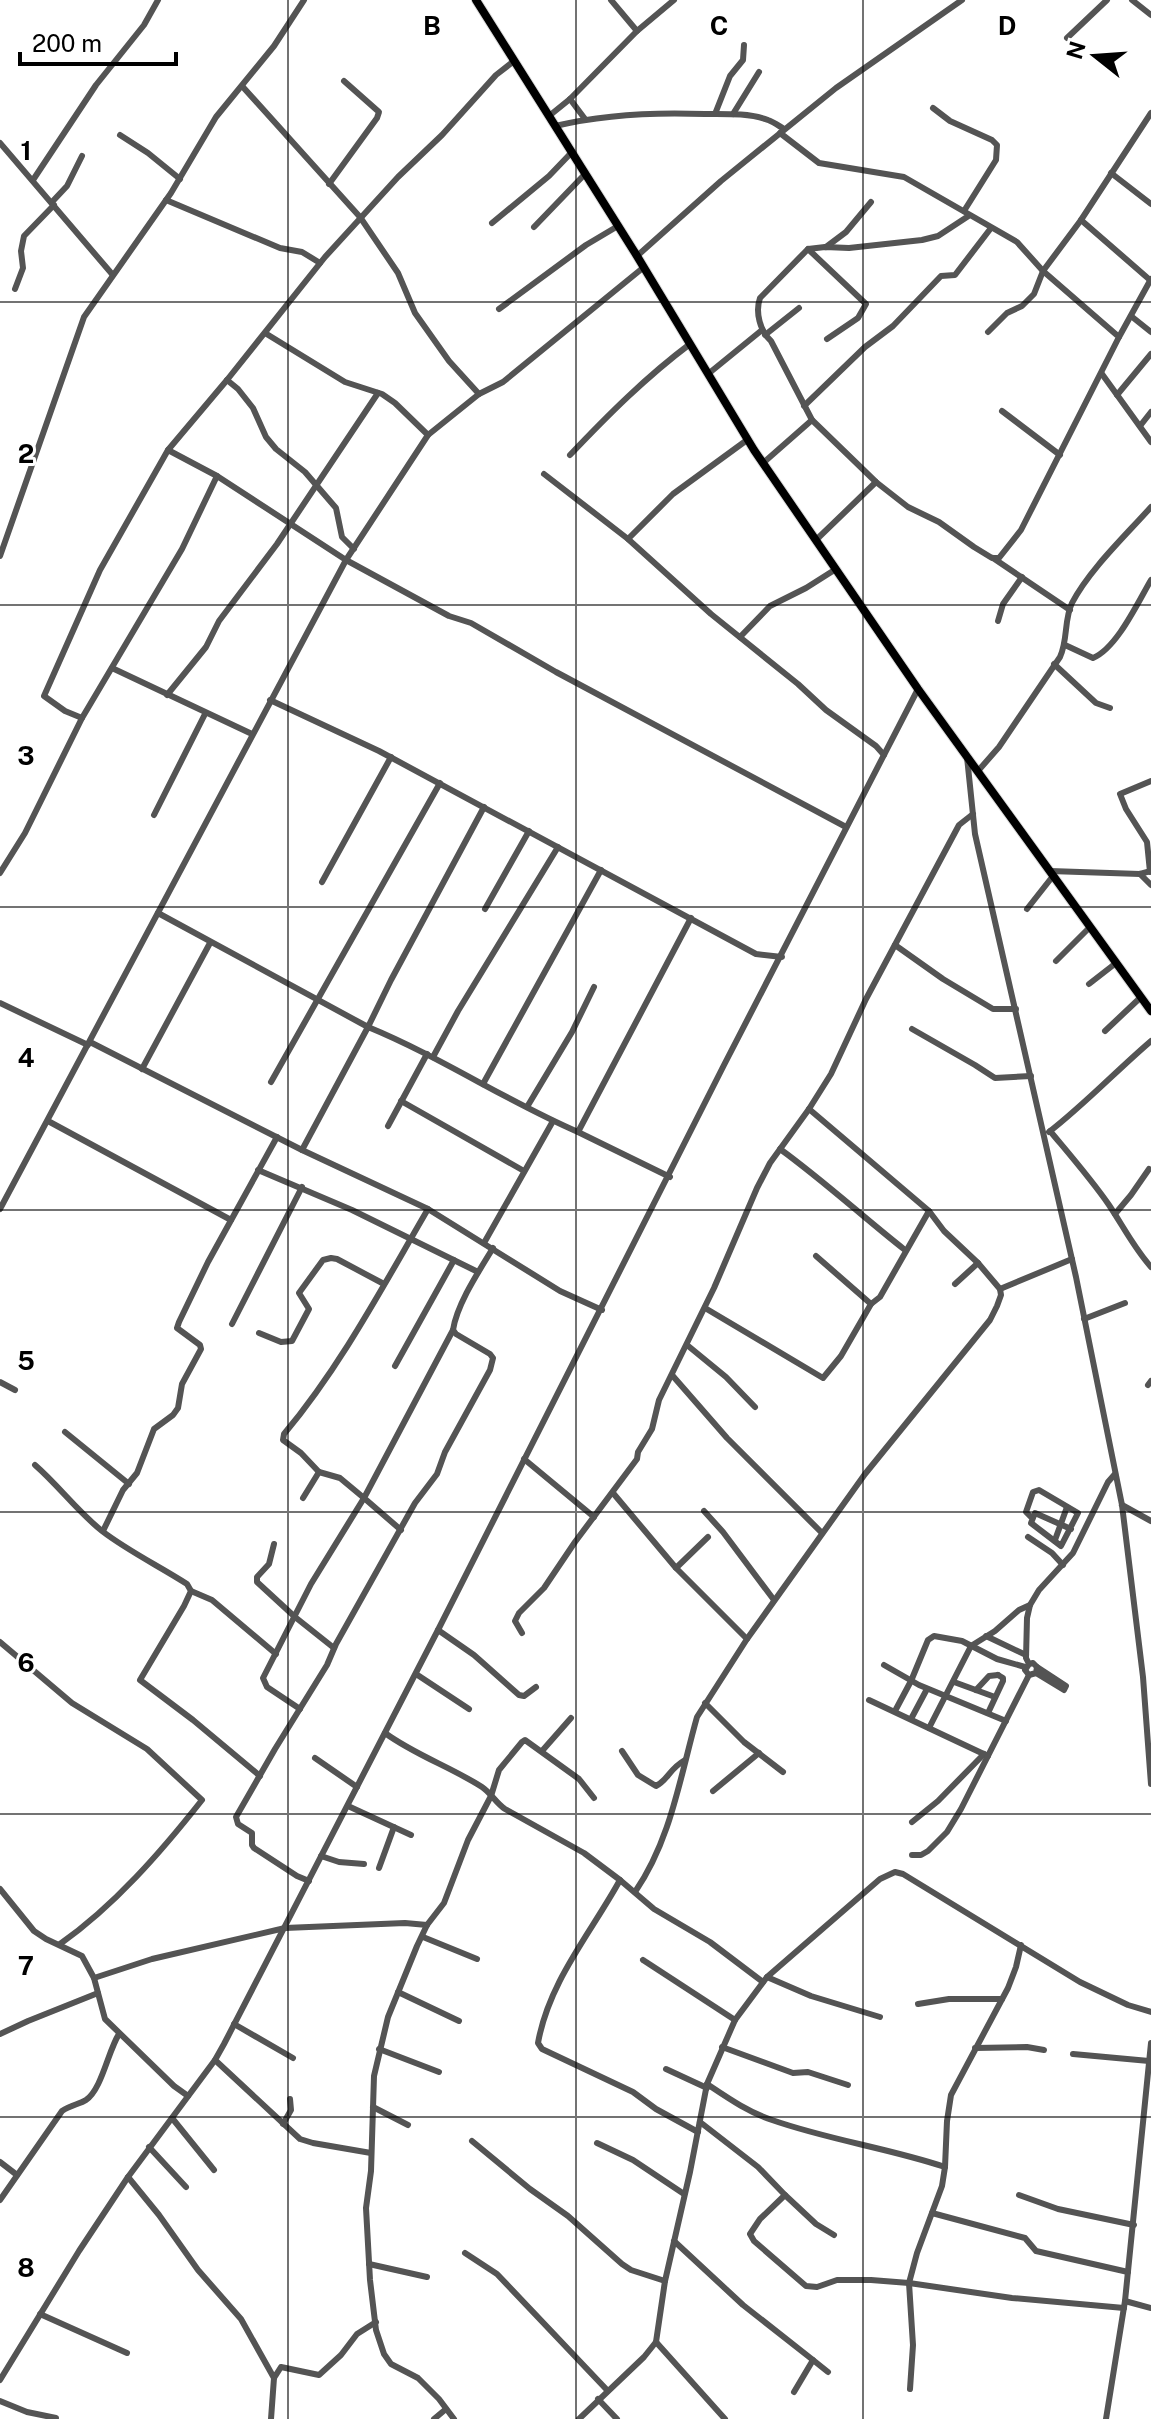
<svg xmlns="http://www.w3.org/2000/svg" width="1151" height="2419" font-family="'Public Sans',sans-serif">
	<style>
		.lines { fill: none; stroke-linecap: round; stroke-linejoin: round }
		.major-casing { stroke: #dbdbdb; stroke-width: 10 }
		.minor { stroke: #545454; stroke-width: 6 }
		.major { stroke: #000; stroke-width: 8 }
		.grid { fill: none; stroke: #000; stroke-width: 2; stroke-opacity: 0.55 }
		.grid-label { font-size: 26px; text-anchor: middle; font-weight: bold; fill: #000; stroke: #fff; stroke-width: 6; stroke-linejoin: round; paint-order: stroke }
	</style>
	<rect width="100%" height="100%" fill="#fff"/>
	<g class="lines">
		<defs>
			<path id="major" d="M476,0L637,256L754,450L918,689L1151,1011"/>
		</defs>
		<use href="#major" class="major-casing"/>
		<g class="minor">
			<path d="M611,0L637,31"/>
			<path d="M1132,0L1151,15"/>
			<path d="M1067,38L1107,0"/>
			<path d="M242,86L360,217L398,273L415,313L449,361L479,394"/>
			<path d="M570,99L585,119"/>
			<path d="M933,108L950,121L992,140L997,145L996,160L964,211"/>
			<path d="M715,114L730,76L743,60L744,45"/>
			<path d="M733,114L759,72"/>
			<path d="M549,116L570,99L637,31L674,0"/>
			<path d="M555,126C605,114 655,112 705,114C726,114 749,113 768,120C774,122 779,126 784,129"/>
			<path d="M780,133L819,163L904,177L1017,242L1043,271L1119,337L1021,530L999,558H992L974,547L939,522L908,507L876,482L812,420L771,341C760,331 755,312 760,298L808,249L825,247L849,248L922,240L938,236L970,215"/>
			<path d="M120,135L148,153L180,179"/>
			<path d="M0,143L112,274"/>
			<path d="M1111,173L1151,204"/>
			<path d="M33,180L96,85L144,25L158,0"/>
			<path d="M329,184L377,118L379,112L344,81"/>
			<path d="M166,200L280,248L302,252L320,263"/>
			<path d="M52,202L67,186L82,156"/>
			<path d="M1081,220L1150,280"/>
			<path d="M492,223L549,176L572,152"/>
			<path d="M534,227L585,174"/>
			<path d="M826,247L846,232L871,202"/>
			<path d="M808,249L866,304L858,318L827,339"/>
			<path d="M637,256L721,181L836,88L962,0"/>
			<path d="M15,289L23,268L21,251L24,236L54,205"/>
			<path d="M499,309L586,245L618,226"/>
			<path d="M1131,316L1151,332"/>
			<path d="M988,332L1007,313L1022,306L1034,294L1043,271L1081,220L1151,113"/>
			<path d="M265,333L345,382L382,394L395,403L428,435"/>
			<path d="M765,335L799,308"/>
			<path d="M1119,337L1151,279"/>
			<path d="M708,374L762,330"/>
			<path d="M1102,374L1151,442"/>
			<path d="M227,380L238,389L253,408L266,437L276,449L305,472L336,508L342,537L354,549"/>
			<path d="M1117,395L1151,354"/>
			<path d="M804,406L865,347L893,326L941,276L955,275L991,228"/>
			<path d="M1002,411L1060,455"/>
			<path d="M1140,426L1151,412"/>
			<path d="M168,450L217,476L346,560L449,616L471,623L556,672L846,827"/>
			<path d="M570,455C608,415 646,377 690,344"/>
			<path d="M763,463L812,420"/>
			<path d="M544,474L628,539L711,614L798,684L826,710L876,746L884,755"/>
			<path d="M628,539L673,494L747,440"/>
			<path d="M816,540L876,482"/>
			<path d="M0,556L84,317L171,193L216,117L274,46L304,0"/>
			<path d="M993,558L1070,610"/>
			<path d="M998,621L1003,604L1022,577"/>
			<path d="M740,637L770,606L806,588L836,569"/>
			<path d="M1065,645L1093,658C1117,648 1138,602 1151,580"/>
			<path d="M1054,664L1096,703L1110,708"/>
			<path d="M112,668L252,734"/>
			<path d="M167,695L206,647L219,621L277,544L378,393"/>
			<path d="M270,700L379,751L756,954L782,957"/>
			<path d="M82,718L182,549L217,476"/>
			<path d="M967,757L975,834L1076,1277L1122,1505L1143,1677L1151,1784"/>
			<path d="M978,771L999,747L1060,657C1068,640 1064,619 1072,603C1089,570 1126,535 1151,507"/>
			<path d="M154,815L205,714"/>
			<path d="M1050,871L1140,874L1151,871"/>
			<path d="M1150,872L1147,842L1126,809L1120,794L1151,781"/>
			<path d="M0,873L25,833L82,718L65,711L44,696L100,570L168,450L227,380L325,257L398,177L442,135L496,75L514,61"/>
			<path d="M1140,874L1151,885"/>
			<path d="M322,882L391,757"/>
			<path d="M485,909L529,831"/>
			<path d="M1027,909L1053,876"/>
			<path d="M158,913L368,1027L391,980L484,807"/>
			<path d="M895,945L943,979L993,1009H1016"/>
			<path d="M1056,961L1089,928"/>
			<path d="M1089,984L1116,963"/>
			<path d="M0,1003L88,1045"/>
			<path d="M912,1029L975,1065L995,1078L1031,1076"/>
			<path d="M1105,1031L1141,997"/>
			<path d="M90,1042L302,1150L428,1209L560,1291L602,1310"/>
			<path d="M433,1057L458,1011L558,847"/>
			<path d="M142,1069L210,943"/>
			<path d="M271,1082L440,783"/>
			<path d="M483,1084L601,870"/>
			<path d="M401,1101L524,1171"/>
			<path d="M527,1107L572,1032L594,987"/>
			<path d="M48,1121L231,1220"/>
			<path d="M388,1126L427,1054"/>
			<path d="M1050,1131C1070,1155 1091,1179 1109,1205C1123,1226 1134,1248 1151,1267"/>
			<path d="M1049,1132C1085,1104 1116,1071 1151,1041"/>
			<path d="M780,1149C824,1181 863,1217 905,1250"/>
			<path d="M302,1150L368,1027C441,1057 506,1101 578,1132"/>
			<path d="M258,1170L352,1210L478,1272"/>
			<path d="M670,1177L578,1132L691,918"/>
			<path d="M0,1209L346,560L428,435L479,394L503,382L644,267"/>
			<path d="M1115,1214L1131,1195L1149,1169"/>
			<path d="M484,1243L553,1121"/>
			<path d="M816,1256L871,1304"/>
			<path d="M955,1284L978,1263"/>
			<path d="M1000,1289L1072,1259"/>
			<path d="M705,1308L823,1378L841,1356L871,1304L880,1297L929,1211"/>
			<path d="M1084,1319L1125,1303"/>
			<path d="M232,1324L302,1187"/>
			<path d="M259,1333L281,1342L292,1341L309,1309L299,1293L323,1260L331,1258L337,1259L384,1284"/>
			<path d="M687,1345L726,1377L755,1407"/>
			<path d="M395,1366L454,1260"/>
			<path d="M672,1375L727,1438L822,1533"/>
			<path d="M0,1382L15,1390"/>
			<path d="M1148,1385L1151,1381"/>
			<path d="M65,1432L129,1484"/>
			<path d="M524,1459L594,1517"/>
			<path d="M35,1465C59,1486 77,1511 102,1531C128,1551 159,1566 187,1584L191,1591L184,1606L140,1680L193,1720L260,1776"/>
			<path d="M319,1472L301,1453L283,1440L284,1434C341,1366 383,1286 428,1209"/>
			<path d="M613,1493L676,1568L747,1639"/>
			<path d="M1122,1505L1151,1521"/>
			<path d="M704,1511L723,1532L774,1600"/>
			<path d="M1032,1518L1026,1512L1033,1492L1039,1490L1078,1513L1061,1546L1031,1523L1035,1513L1071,1529"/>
			<path d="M401,1530L364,1498L453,1330"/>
			<path d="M103,1531L123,1490L137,1473L154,1429L173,1415L178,1408L182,1384L201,1349L200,1345L177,1328L179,1322L208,1262L277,1137"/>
			<path d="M1028,1537L1052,1553L1063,1565"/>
			<path d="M1055,1540L1067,1507"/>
			<path d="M274,1544L269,1564L257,1577V1582L295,1617L334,1648"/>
			<path d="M676,1568L708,1537"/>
			<path d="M191,1591L212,1600L276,1654"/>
			<path d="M438,1630L474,1655L519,1695L524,1696L536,1687"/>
			<path d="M522,1633L515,1621L519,1613L544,1588L575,1542L637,1459L638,1452L652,1429L659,1400L714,1288L757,1188L770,1163L809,1109L831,1074L866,999L959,825L973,814"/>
			<path d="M986,1636L1026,1655"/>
			<path d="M0,1642L72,1703L147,1749L202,1800C161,1852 114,1906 60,1944"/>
			<path d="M1029,1664L1033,1663L1037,1667L1036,1673L1029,1675L1025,1670L1029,1664L1026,1658L1027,1618L1030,1605L1039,1590L1073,1553L1108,1482L1115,1474"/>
			<path d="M884,1665L919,1685L1006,1721"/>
			<path d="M1036,1673L1064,1690L1066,1686L1037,1667"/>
			<path d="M416,1674L469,1709"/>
			<path d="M954,1682L995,1697"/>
			<path d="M976,1690L989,1676L998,1675"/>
			<path d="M869,1700L988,1756"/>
			<path d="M705,1703L744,1742L783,1772"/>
			<path d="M300,1709L267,1687L263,1678L311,1584L364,1498L340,1478L319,1472L303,1498"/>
			<path d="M895,1711L911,1681L928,1640L934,1636L962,1641L997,1659L1025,1667"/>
			<path d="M988,1713L1003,1681V1678L998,1675"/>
			<path d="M911,1719L927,1689"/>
			<path d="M929,1728L971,1646L995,1631L1019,1610L1030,1605"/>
			<path d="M385,1733C415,1755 451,1767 482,1787C491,1793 496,1803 505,1809L584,1853L620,1880L654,1909L710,1942L763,1982"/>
			<path d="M542,1751L571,1718"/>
			<path d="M622,1751L638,1775L656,1786C668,1780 669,1769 685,1760"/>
			<path d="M315,1758L357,1787"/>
			<path d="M713,1791L759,1753"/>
			<path d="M348,1806L411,1835"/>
			<path d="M912,1822L938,1801L984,1754"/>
			<path d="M912,1855H921L928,1851L947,1832L961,1809L1029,1675"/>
			<path d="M321,1856L339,1862L364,1864"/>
			<path d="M379,1868L394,1827"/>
			<path d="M620,1880C591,1933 549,1981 538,2043L542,2049L633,2092L656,2109L698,2132"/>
			<path d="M309,1881L297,1876L254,1848L252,1845V1833L238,1824L236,1817L275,1749L327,1665L336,1644L415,1503L437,1474L445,1452L490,1370L493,1358L490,1354L456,1334L453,1330C457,1304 479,1271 493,1248"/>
			<path d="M0,1889L34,1931L46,1939L82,1956L94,1978L105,2019L174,2086L188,2096"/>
			<path d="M635,1892C671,1840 680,1777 697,1717L747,1639L865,1474L990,1320L997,1306L1001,1295L1000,1289L978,1263L944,1231L929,1211L809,1109"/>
			<path d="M423,1937L477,1959"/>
			<path d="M643,1960L735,2020"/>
			<path d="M767,1977L811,1996L880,2017"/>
			<path d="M94,1978L152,1959L285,1928L405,1923L427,1925"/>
			<path d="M398,1992L459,2021"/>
			<path d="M918,2004L949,1999H1002"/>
			<path d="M234,2024L293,2058"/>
			<path d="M0,2034L28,2021L98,1993"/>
			<path d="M722,2047L793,2073L808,2072L848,2085"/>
			<path d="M975,2048L1027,2047L1044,2050"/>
			<path d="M379,2049L439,2072"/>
			<path d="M1073,2054L1149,2061"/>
			<path d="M215,2060L300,2139L313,2143L371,2153"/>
			<path d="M666,2069L707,2088"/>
			<path d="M707,2084C728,2098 748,2112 772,2120C829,2140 888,2148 945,2167"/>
			<path d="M373,2107L408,2125"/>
			<path d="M172,2118L214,2170"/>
			<path d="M700,2122L758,2167L785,2195L760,2219L750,2234L754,2241L806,2286L817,2287L837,2280H871L909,2283L1012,2298L1124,2308"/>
			<path d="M283,2124L291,2110L290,2099"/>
			<path d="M472,2141L530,2189L568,2216L622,2264L631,2270L665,2281"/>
			<path d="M597,2143L633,2160L684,2194"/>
			<path d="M149,2147L186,2187"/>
			<path d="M0,2162L17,2175"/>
			<path d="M128,2177L159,2215L198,2270L241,2319L274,2378L281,2367L319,2375L341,2355L357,2334L376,2322"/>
			<path d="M785,2195L816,2224L834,2235"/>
			<path d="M1019,2195L1058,2209L1134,2225"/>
			<path d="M0,2200L62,2111C71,2105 80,2104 86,2100C102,2089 108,2051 119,2034"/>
			<path d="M932,2213L1025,2238L1036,2251L1128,2272"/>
			<path d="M674,2241L743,2305L813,2360L794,2392"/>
			<path d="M465,2253L497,2274L607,2390"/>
			<path d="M369,2264L427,2277"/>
			<path d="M1125,2301L1151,2308"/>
			<path d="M40,2314L127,2353"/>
			<path d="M656,2342L725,2419"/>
			<path d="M813,2360L828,2372"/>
			<path d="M0,2380L79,2251L128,2177L215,2060L224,2044L438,1630L724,1065L918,689"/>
			<path d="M910,2389L913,2345L909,2283L917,2253L942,2186L945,2167L947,2121L951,2095L1008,1988L1016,1967L1021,1945"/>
			<path d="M598,2399L617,2419"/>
			<path d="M0,2401L27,2412L56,2418"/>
			<path d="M271,2419L274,2378"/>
			<path d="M434,2419L446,2409"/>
			<path d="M454,2419L439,2399L418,2378L391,2364L384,2354L376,2330L370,2280L366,2208L371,2171L374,2076L388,2017L417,1946L427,1925L444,1903L468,1840L491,1796L499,1770L522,1742L525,1740L579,1779L594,1798"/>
			<path d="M579,2419L644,2357L656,2342L665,2281L690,2172L707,2084L735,2020L767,1977L880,1879L895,1872L903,1874L1080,1982L1128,2005L1151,2012"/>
			<path d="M1106,2419L1125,2301L1151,2043"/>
		</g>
		<use href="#major" class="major"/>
	</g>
	<path class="grid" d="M288,0V2419M576,0V2419M863,0V2419M0,302H1151M0,605H1151M0,907H1151M0,1210H1151M0,1512H1151M0,1814H1151M0,2117H1151"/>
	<g class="grid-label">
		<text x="432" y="35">B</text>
		<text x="719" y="35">C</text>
		<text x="1007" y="35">D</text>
		<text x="26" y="160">1</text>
		<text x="26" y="463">2</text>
		<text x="26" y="765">3</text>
		<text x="26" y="1067">4</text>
		<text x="26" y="1370">5</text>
		<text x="26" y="1672">6</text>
		<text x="26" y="1975">7</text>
		<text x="26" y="2277">8</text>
	</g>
	<g transform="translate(1095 56) rotate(287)" stroke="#ffffff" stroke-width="6" paint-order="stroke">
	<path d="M0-6L14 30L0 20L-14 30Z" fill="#000000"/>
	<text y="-12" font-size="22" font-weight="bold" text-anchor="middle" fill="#000000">N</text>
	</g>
	<path d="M20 52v12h156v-12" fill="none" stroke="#000000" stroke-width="4"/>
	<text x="32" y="52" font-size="24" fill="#000000" stroke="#ffffff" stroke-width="6" paint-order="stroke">200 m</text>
</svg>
